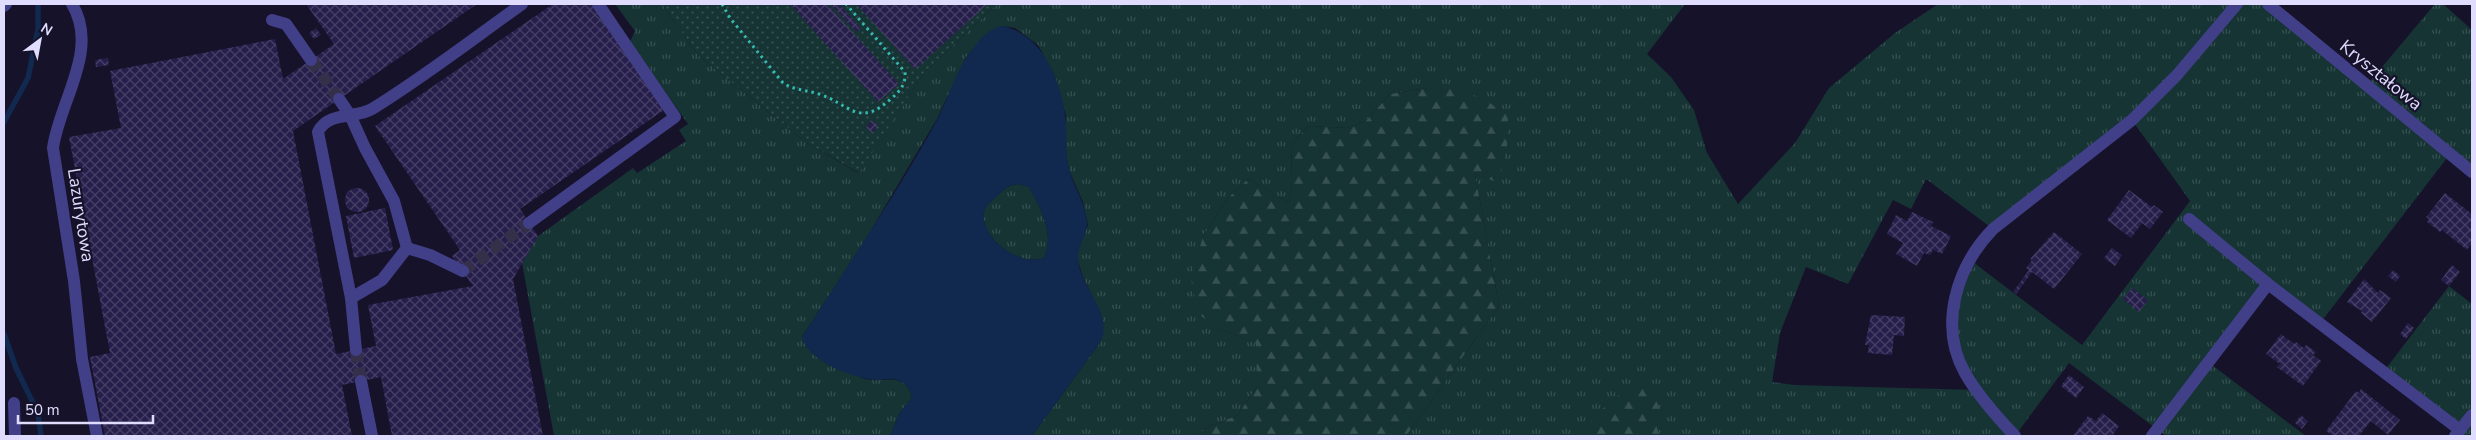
<svg xmlns="http://www.w3.org/2000/svg" width="2476" height="440" font-family="'Nunito Sans',sans-serif">
	<style>
		.grass { fill: url(#grass-tufts); fill-rule: evenodd }
		.forest { fill: url(#forest-firs) }
		.park { fill: url(#park-dots) }
		.water { fill: #11294f; fill-rule: evenodd }
		.lines { fill: none; stroke-linecap: round; stroke-linejoin: round }
		.stream { stroke: #11294f; stroke-width: 5.5 }
		.building { fill: url(#building-cross-hatch) }
		.minor-tunnel { stroke: #34304a; stroke-width: 12; stroke-dasharray: 12 6; stroke-linecap: butt }
		.path { stroke: #35b9b0; stroke-width: 3; stroke-dasharray: 2.5 4; stroke-linecap: butt }
		.minor { stroke: #413f87; stroke-width: 12 }
		.labels { text-anchor: middle; dominant-baseline: central; stroke-width: 4.5; stroke-linejoin: round; paint-order: stroke }
		.street-label { font-size: 18px; fill: #e0dcfe; stroke: #16122a }
	</style>
	<defs>
		<pattern id="grass-tufts" width="24" height="20" patternUnits="userSpaceOnUse" patternTransform="scale(1.25)"><rect width="24" height="20" fill="#153433"/><path d="M3 7l-1-3M5 7V3M7 7l1-3M15 17l-1-3M17 17v-4M19 17l1-3" fill="none" stroke="#375152"/></pattern>
		<pattern id="forest-firs" width="22" height="20" patternUnits="userSpaceOnUse" patternTransform="scale(1.25)"><rect width="22" height="20" fill="#153433"/><path d="M5 1l3.5 6h-7zM16 11l3.5 6h-7z" fill="#375152"/></pattern>
		<pattern id="park-dots" width="8" height="8" patternUnits="userSpaceOnUse" patternTransform="scale(1.25)"><rect width="8" height="8" fill="#153433"/><path d="M2 2h.1M6 6h.1" fill="none" stroke="#375152" stroke-width="1.8" stroke-linecap="round"/></pattern>
		<pattern id="building-cross-hatch" width="8" height="8" patternUnits="userSpaceOnUse" patternTransform="scale(1.25)"><rect width="8" height="8" fill="#271f4b"/><path d="M0 0l8 8M0 8l8-8" fill="none" stroke="#463f66"/></pattern>
	</defs>
	<rect width="100%" height="100%" fill="#16122a"/>
	<g class="grass">
		<path d="M615,4H662L698,55L807,143L858,173L923,74L997,4H1685L1647,54L1671,77L1694,110L1707,153L1738,204L1795,143L1829,88L1895,33L1938,4H2268L2366,86L2435,4H2443L2472,30V172L2450,154L2321,322L2268,284L2208,362L2306,436H2166L2069,363L2015,436H1406L1499,306L1475,174L1499,182L1459,88H1427L1390,94L1366,121L1347,128L1308,126L1291,145L1292,181L1289,203L1248,179L1228,198L1203,236L1220,329L1257,343V386L1238,415L1208,427L1196,436H1032L1101,341V314L1083,277L1078,261V250L1088,225L1083,202L1069,170L1064,141L1066,116L1054,74L1038,45L1015,28L1002,26L966,57L937,119L867,237L802,337C821,350 840,365 860,377C879,387 905,367 912,398L900,412L890,436H554L522,263L538,236L633,168L637,173L686,141L679,130L688,124L630,42L635,31ZM2132,120L2190,201L2082,345L1969,259L1953,327L1976,390L1794,385L1772,382L1780,333L1806,267L1848,284L1893,200L1911,209L1926,179L1993,229Z"/>
		<path d="M1019,184L1029,187C1041,209 1055,234 1044,258C1020,267 980,239 984,212C986,204 993,200 999,194C1006,188 1009,185 1019,184Z"/>
		<path d="M2449,286L2472,304V436H2455L2460,430L2384,371Z"/>
	</g>
	<g class="forest">
		<path d="M1427,88H1459L1490,103L1508,116L1507,147L1499,183L1475,174L1499,306L1406,436H1196L1208,427L1238,415L1257,386L1256,343L1220,329L1198,314L1191,279L1203,236L1228,198L1248,179L1289,203L1292,181L1291,145L1308,126L1347,128L1366,121L1390,94Z"/>
		<path d="M1649,379L1661,412L1656,422L1659,436H1577C1599,413 1617,390 1649,379Z"/>
	</g>
	<path class="park" d="M662,4H997L923,74L859,173L807,143L698,55Z"/>
	<path class="water" d="M1002,26C1041,33 1061,79 1065,116C1068,134 1064,150 1069,169C1074,188 1086,203 1087,223C1088,234 1077,246 1078,259C1080,288 1113,312 1101,341L1032,436H890L900,412L912,398C910,389 907,384 898,380C890,377 884,380 875,380C853,378 807,361 802,337C848,265 896,195 937,120C948,99 955,74 968,55C978,41 986,30 1002,26ZM1019,184L1029,187C1041,209 1055,234 1044,258C1020,267 980,239 984,212C986,204 993,200 999,194C1006,188 1009,185 1019,184Z"/>
	<g class="lines">
		<g class="stream">
			<path d="M4,122L28,78L38,29V4"/>
			<path d="M4,334L16,368L38,413L41,436"/>
		</g>
	</g>
	<g class="building">
		<path d="M306,4H477L293,131L336,354L376,346L368,305L473,286L452,256L460,250L375,126L553,4H591L664,110L520,209L538,236L513,279L543,436H392L381,377L342,385L352,436H105L90,357L110,353L69,137L121,128L110,71L275,39L283,79L334,44Z"/>
		<path d="M790,4H827L899,84L878,102Z"/>
		<path d="M830,4H839L861,28L856,32Z"/>
		<path d="M856,4H988L915,69Z"/>
		<path d="M316,28L321,35L314,39L309,33Z"/>
		<path d="M108,58L109,65L96,67L95,60Z"/>
		<path d="M871,120L878,125L873,133L866,128Z"/>
		<circle cx="357" cy="200" r="12"/>
		<path d="M2129,190L2152,207L2154,205L2163,212L2150,229L2142,223L2131,238L2107,220Z"/>
		<path d="M2445,193L2472,214V243L2467,250L2442,230L2440,232L2427,222L2429,219L2426,217Z"/>
		<path d="M385,208L393,250L354,258L346,216Z"/>
		<path d="M1912,212L1933,222L1931,226L1951,236L1942,254L1933,250L1930,255L1924,253L1917,266L1896,254L1903,243L1887,234L1896,215L1907,221Z"/>
		<path d="M2054,232L2082,254L2054,289L2032,272L2016,294L2013,292L2029,270L2026,268L2032,260L2030,259Z"/>
		<path d="M2112,248L2122,255L2115,266L2104,258Z"/>
		<path d="M2452,265L2460,272L2449,286L2441,280Z"/>
		<path d="M2393,270L2400,276L2396,282L2388,276Z"/>
		<path d="M2364,279L2378,293L2380,290L2391,298L2372,322L2361,313L2362,311L2347,302Z"/>
		<path d="M2132,288L2148,300L2139,312L2123,299Z"/>
		<path d="M1871,315L1905,317L1904,336L1894,335L1892,355L1868,353L1869,345H1865Z"/>
		<path d="M2408,323L2414,328L2406,339L2400,334Z"/>
		<path d="M2281,334L2294,344L2296,342L2304,348L2306,345L2316,352L2313,355L2321,361L2303,386L2277,367L2280,364L2266,354Z"/>
		<path d="M2069,375L2084,387L2076,398L2061,386Z"/>
		<path d="M2361,389L2400,420L2388,435L2371,421L2359,436H2333L2326,431L2356,391L2359,393Z"/>
		<path d="M2102,413L2119,426L2113,435L2115,436H2073L2088,416L2096,421Z"/>
		<path d="M2301,415L2308,421L2302,429L2295,423Z"/>
	</g>
	<g class="lines">
		<g class="minor-tunnel">
			<path d="M311,60L339,99"/>
			<path d="M463,271L529,223"/>
			<path d="M356,350L361,381"/>
		</g>
		<path class="path" d="M722,4L730,18L783,83C794,90 806,90 819,94C850,104 858,129 892,98C900,91 906,84 905,72L846,4"/>
		<g class="minor">
			<path d="M72,4C100,50 59,102 53,148L74,281L82,359L97,436"/>
			<path d="M2268,4L2472,172"/>
			<path d="M4,6L6,4"/>
			<path d="M272,20L286,24L311,60"/>
			<path d="M339,99L350,115L365,148L394,201L407,248L382,280L351,298"/>
			<path d="M2189,219L2268,284L2460,430"/>
			<path d="M529,223L675,117L598,4"/>
			<path d="M407,248L430,255L463,271"/>
			<path d="M356,350L351,298L318,132C328,111 355,119 372,109C424,77 473,39 522,4"/>
			<path d="M361,381L372,436"/>
			<path d="M14,403L15,436"/>
			<path d="M2015,436C1997,417 1978,396 1965,373C1938,325 1957,266 1993,229L2132,120L2177,75L2237,4"/>
			<path d="M2152,436L2268,284"/>
			<path d="M2455,436L2472,415"/>
		</g>
	</g>
	<g class="labels">
		<g class="street-label">
			<text transform="translate(2381 75) rotate(39)">Kryształowa</text>
			<text transform="translate(81 215) rotate(81)">Lazurytowa</text>
		</g>
	</g>
	<rect width="2476" height="440" fill="none" stroke="#e0dcfe" stroke-width="10"/>
	<g transform="translate(40 40) rotate(32)" stroke="#16122a" stroke-width="4" paint-order="stroke">
	<path d="M0-4L9 19L0 12L-9 19Z" fill="#e0dcfe"/>
	<text y="-8" font-size="14" font-weight="bold" text-anchor="middle" fill="#e0dcfe">N</text>
	</g>
	<path d="M18 415v8h135v-8" fill="none" stroke="#e0dcfe" stroke-width="2.5"/>
	<text x="25" y="415" font-size="15" fill="#e0dcfe" stroke="#16122a" stroke-width="4" paint-order="stroke">50 m</text>
</svg>
